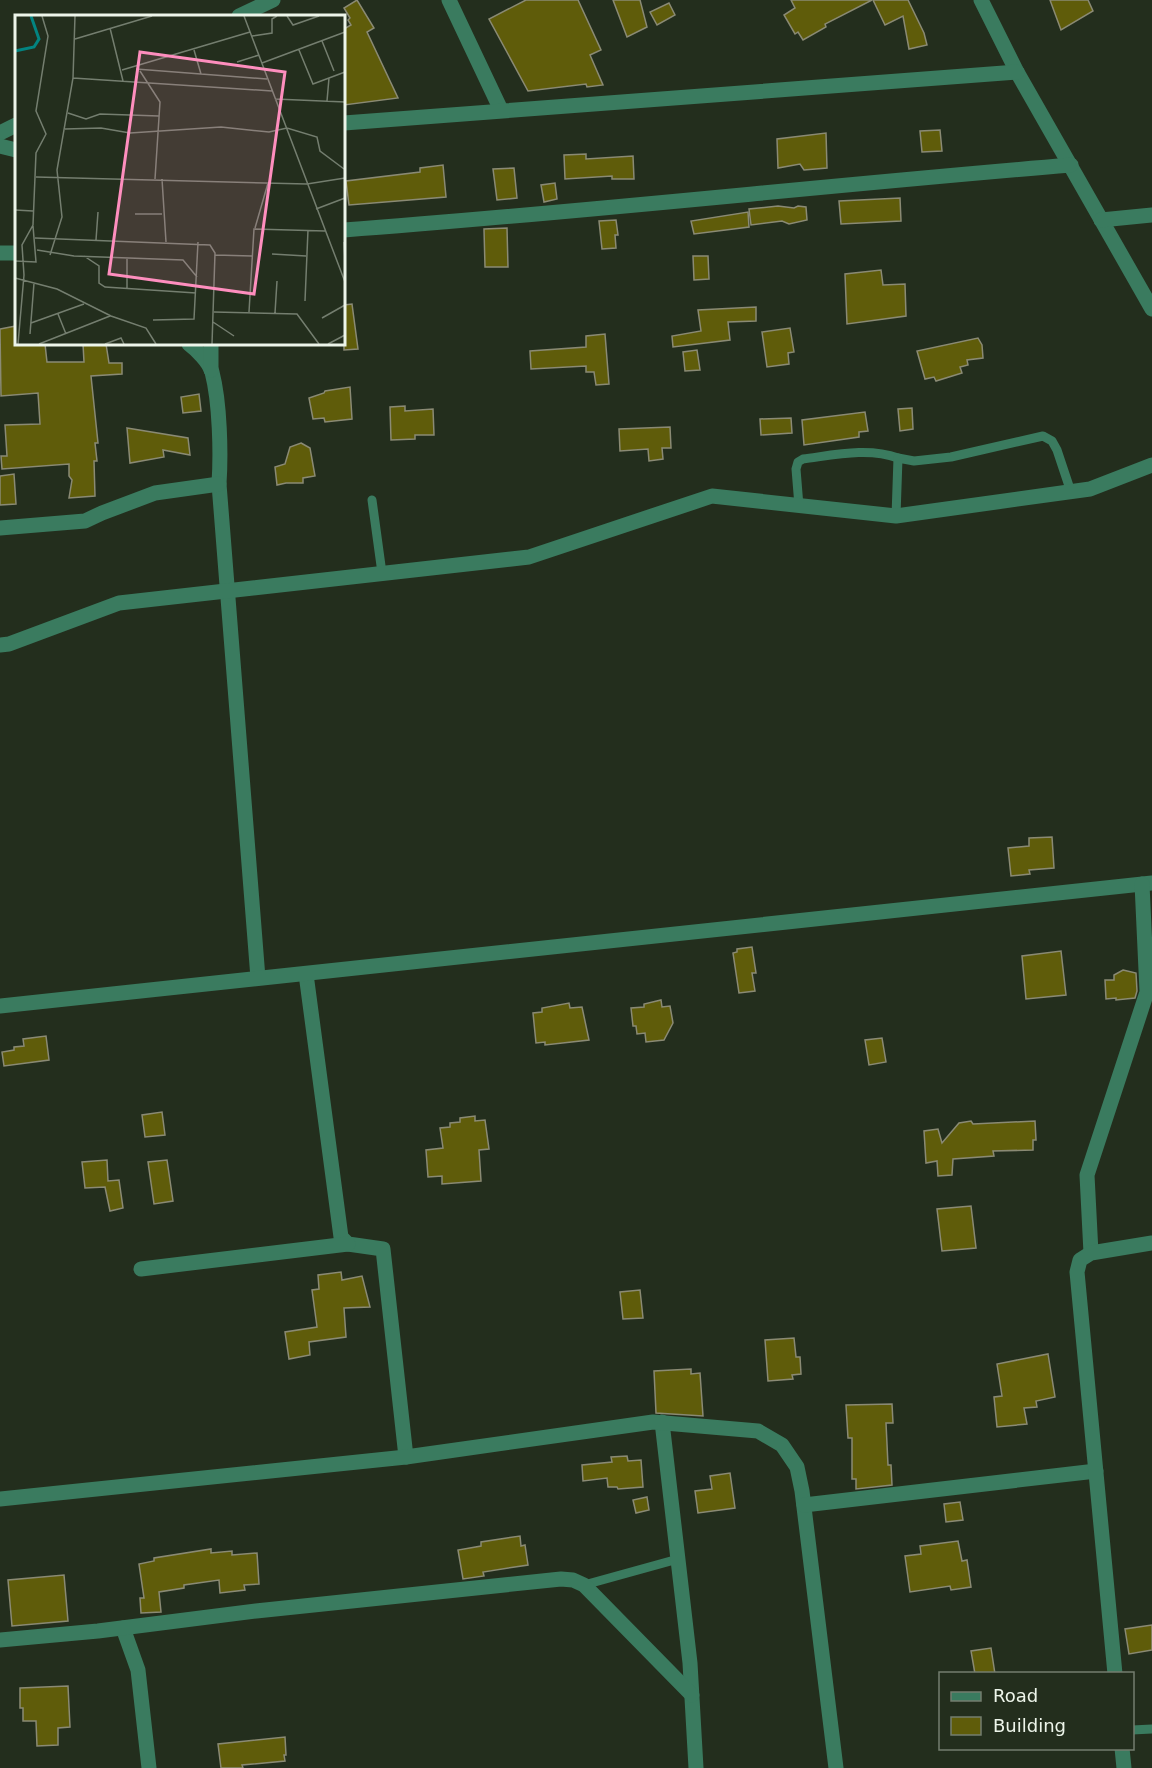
<svg xmlns="http://www.w3.org/2000/svg" width="1152" height="1768" font-family="'DejaVu Sans',sans-serif">
	<style>
		.building { fill: #5f5c0a; stroke: #8a8a74; stroke-width: 1.5 }
		.lines { fill: none; stroke-linecap: round; stroke-linejoin: round }
		.service { stroke: #3a7b5f; stroke-width: 9 }
		.minor { stroke: #3a7b5f; stroke-width: 15 }
		.inset-river { fill: none; stroke: #038481; stroke-width: 3 }
		.inset-road { fill: none; stroke: #747e6f; stroke-width: 1.5 }
		.view { fill: #fe8ebe; fill-opacity: 0.15; stroke: #fe8ebe; stroke-width: 3 }
		.inset-edge { fill: none; stroke: #edf5ea; stroke-width: 3 }
	</style>
	<rect width="100%" height="100%" fill="#232e1d"/>
	<g class="building">
		<path d="M357,0L374,28L367,32L398,98L344,105V29L351,25L348,20L350,18L344,8Z"/>
		<path d="M526,0H578L601,50L590,55L603,85L587,87L586,84L528,91L489,19Z"/>
		<path d="M613,0H640L647,27L627,37Z"/>
		<path d="M791,0H872L825,24L826,27L803,40L798,32L795,34L784,15L795,8Z"/>
		<path d="M873,0H908L924,33L927,45L909,49L903,16L885,25Z"/>
		<path d="M1050,0H1088L1093,11L1061,30Z"/>
		<path d="M669,3L675,15L657,25L650,12Z"/>
		<path d="M940,130L942,151L922,152L920,131Z"/>
		<path d="M826,133L827,168L804,170L800,164L778,168L777,139Z"/>
		<path d="M586,154V159L633,156L634,179H612V176L565,179L564,155Z"/>
		<path d="M443,165L446,197L349,205L346,181L420,172V168Z"/>
		<path d="M514,168L517,198L497,200L493,169Z"/>
		<path d="M555,183L557,199L544,202L541,185Z"/>
		<path d="M900,198L901,221L841,224L839,201Z"/>
		<path d="M778,206L794,208L798,206L806,207L807,220L789,224L782,221L751,225L749,209Z"/>
		<path d="M748,212L749,227L694,234L691,221Z"/>
		<path d="M616,220L618,235H615L616,248L602,249L599,221Z"/>
		<path d="M507,228L508,267H485L484,229Z"/>
		<path d="M693,256H708L709,279L694,280Z"/>
		<path d="M881,270L883,285L905,284L906,316L847,324L845,274Z"/>
		<path d="M352,304L358,349L344,350V305Z"/>
		<path d="M756,307V321L728,322L730,340L673,347L672,336L701,331L698,310Z"/>
		<path d="M16,326V344H45L47,362H84L83,344H106L109,363H122V374L91,376L98,443H95L97,461H94L95,496L69,498L72,480L69,476V464L2,469L1,456H7L5,425L40,424L38,393L1,396L0,329Z"/>
		<path d="M790,328L794,352L788,353L789,364L767,367L762,332Z"/>
		<path d="M605,334L609,384L596,385L594,372H586V366L531,369L530,351L586,347V336Z"/>
		<path d="M978,338L982,345L983,358L967,360L968,365L960,367L962,373L936,381L934,377L925,379L917,351Z"/>
		<path d="M697,350L700,370L685,371L683,352Z"/>
		<path d="M350,387L352,419L325,422L324,418L313,419L309,398L324,393L325,391Z"/>
		<path d="M199,394L201,411L183,413L181,397Z"/>
		<path d="M405,406V411L433,409L434,435H415V439L391,440L390,407Z"/>
		<path d="M912,408L913,429L900,431L898,409Z"/>
		<path d="M865,412L868,431L859,432V437L804,445L802,420Z"/>
		<path d="M791,418L792,433L761,435L760,419Z"/>
		<path d="M670,427L671,448H662L663,459L649,461L648,449L620,451L619,429Z"/>
		<path d="M127,428L188,438L190,455L163,450L164,457L130,463Z"/>
		<path d="M301,443L310,448L315,476L303,478V483H286L277,485L275,467L285,464L290,447Z"/>
		<path d="M14,474L16,504L0,505V476Z"/>
		<path d="M1052,837L1054,868L1029,870L1030,874L1011,876L1008,848L1029,846V838Z"/>
		<path d="M752,947L756,973H752L755,991L739,993L733,953L737,952V949Z"/>
		<path d="M1061,951L1066,995L1026,999L1022,956Z"/>
		<path d="M1123,970L1136,973L1137,991L1135,998L1116,1000V998L1106,999L1105,980H1114V975Z"/>
		<path d="M661,1000L662,1007L670,1006L673,1023L664,1040L646,1042L645,1033L637,1034L636,1026H633L631,1008L644,1007V1004Z"/>
		<path d="M569,1003L570,1008L582,1007L589,1040L545,1045V1042L536,1043L533,1013L542,1012V1008Z"/>
		<path d="M46,1036L49,1060L4,1066L2,1052L14,1050V1047L24,1046L23,1039Z"/>
		<path d="M882,1038L886,1062L869,1065L865,1040Z"/>
		<path d="M162,1112L165,1135L145,1137L142,1115Z"/>
		<path d="M475,1116V1121L485,1120L489,1149L479,1150L481,1181L442,1184V1176L428,1177L426,1150L443,1148L440,1128L450,1127V1123L460,1122V1118Z"/>
		<path d="M971,1121L973,1124L1035,1121L1036,1140H1033V1150L993,1151L994,1156L953,1159L952,1175L938,1176L937,1161L926,1163L924,1131L938,1129L942,1143L959,1123Z"/>
		<path d="M107,1160L108,1181L119,1180L123,1208L110,1211L105,1187L85,1188L82,1162Z"/>
		<path d="M167,1160L173,1201L154,1204L148,1162Z"/>
		<path d="M971,1206L976,1248L942,1251L937,1209Z"/>
		<path d="M341,1272L342,1280L362,1276L370,1307L344,1308L346,1337L309,1342L310,1355L289,1359L285,1332L317,1327L312,1290L319,1289L318,1275Z"/>
		<path d="M640,1290L643,1318L623,1319L620,1292Z"/>
		<path d="M794,1338L796,1357H800L801,1374L792,1375L793,1379L768,1381L765,1340Z"/>
		<path d="M1048,1354L1055,1397L1036,1401L1037,1407L1024,1408L1027,1424L997,1427L994,1397L1002,1396L997,1364Z"/>
		<path d="M691,1369V1374L700,1373L703,1416L656,1413L654,1371Z"/>
		<path d="M892,1404L893,1423H886L888,1465H891L892,1485L856,1489V1479H852V1438H848L846,1405Z"/>
		<path d="M627,1456L628,1461L641,1460L643,1487L618,1489L617,1487H608L607,1478L583,1481L582,1465L612,1462L611,1457Z"/>
		<path d="M730,1473L735,1508L698,1513L695,1491L712,1489L710,1476Z"/>
		<path d="M647,1497L649,1510L636,1513L633,1500Z"/>
		<path d="M960,1502L963,1520L946,1522L944,1504Z"/>
		<path d="M520,1536L521,1546L525,1545L528,1565L483,1572L484,1576L463,1579L458,1550L481,1546V1542Z"/>
		<path d="M958,1541L962,1561L967,1560L971,1587L951,1590L950,1586L910,1592L905,1556L921,1554L920,1546Z"/>
		<path d="M211,1549V1553L232,1551V1555L257,1553L259,1584L244,1585L245,1590L220,1593L219,1580L184,1585V1588L159,1592L161,1612L141,1613L140,1598H144L139,1564L154,1561V1558Z"/>
		<path d="M64,1575L68,1621L12,1626L8,1580Z"/>
		<path d="M1152,1625V1650L1129,1654L1125,1629Z"/>
		<path d="M991,1648L995,1674H975L971,1651Z"/>
		<path d="M68,1686L70,1727L58,1728V1745L37,1746L36,1721H23V1708H20V1688Z"/>
		<path d="M285,1737L286,1755H284L285,1761L242,1765L243,1768H221L218,1744Z"/>
	</g>
	<g class="lines">
		<g class="service">
			<path d="M372,500L382,573"/>
			<path d="M799,506L796,469L798,462L803,459C834,455 868,447 898,458"/>
			<path d="M896,516L898,458L914,461L951,457L1043,436L1052,441L1057,450L1071,492"/>
			<path d="M584,1585L678,1559"/>
			<path d="M1132,1730L1152,1729"/>
		</g>
		<g class="minor">
			<path d="M449,0L501,110"/>
			<path d="M981,0L1017,72L1152,309"/>
			<path d="M239,16L273,0"/>
			<path d="M344,123L1017,72"/>
			<path d="M0,133L16,125"/>
			<path d="M0,146L16,150"/>
			<path d="M1101,220L1152,215"/>
			<path d="M344,230C586,212 828,185 1071,165"/>
			<path d="M0,253H16"/>
			<path d="M189,344C197,350 209,362 212,372C220,403 221,453 219,484L258,978"/>
			<path d="M211,344V370"/>
			<path d="M0,528L85,521L102,513L155,493L219,484"/>
			<path d="M0,645L9,644L119,603L529,557L712,496L896,516L1090,489L1152,465"/>
			<path d="M306,974L341,1237L348,1244L383,1249L406,1457"/>
			<path d="M0,1006L1152,883"/>
			<path d="M1091,1253L1087,1175L1147,992L1142,884"/>
			<path d="M141,1269L348,1244"/>
			<path d="M662,1422L690,1663L696,1768"/>
			<path d="M0,1499L406,1457L653,1422L758,1431L782,1445L797,1467L802,1491L836,1768"/>
			<path d="M804,1505L1096,1471"/>
			<path d="M123,1628L138,1670L149,1768"/>
			<path d="M0,1640L98,1631L256,1611L561,1579L573,1580L584,1585L692,1695"/>
			<path d="M1115,1674L1077,1272L1080,1260L1091,1253L1152,1243"/>
			<path d="M1122,1748L1124,1768"/>
		</g>
	</g>
	<g transform="translate(15 15)">
		<rect width="330" height="330" fill="#232e1d"/>
		<path class="inset-river" d="M0,36L19,32L24,24L16,1"/>
		<path class="inset-road" d="M229,1L330,267M272,1L278,10L304,1M95,13L108,66M237,21L257,18V4L262,1M60,24L137,1M307,26L319,56M179,35L186,59M284,35L298,69L330,57M222,47L244,40M247,48L330,17M121,54L252,64M107,55L235,17M125,56L145,87L140,164M58,63L257,76M260,84L330,87M312,86L314,63M53,98L71,104L85,99L144,101M50,114L86,113L115,118L206,112L254,117L272,113L302,122L305,136L329,154M21,162L292,169L330,163M147,164L151,227M301,194L330,183M0,195L18,196M120,199H147M240,213L253,168M20,223L195,230L200,238L197,329M81,225L83,197M329,227L330,246M22,235L59,241L168,245L182,262M257,239L291,241M35,240L47,202L42,155L58,63L60,1M200,240L237,241M69,241L84,251V268L90,272L181,278M112,243V273M0,246L21,247L18,211M0,263L42,274L96,301L131,313L141,329M290,286L293,215M199,297L282,299L304,329M234,297L239,214L310,216M260,298L262,266M43,299L51,319M307,303L330,290M138,305L179,304L183,227M198,307L219,321M16,308L69,289M15,319L19,268M3,329L9,260L7,230L18,210L21,138L31,119L21,96L33,21L27,1M24,329L95,301M90,329L106,323L109,329M313,329L330,320"/>
		<path class="view" d="M125,37L270,57L239,279L94,259Z"/>
		<rect width="330" height="330" class="inset-edge"/>
	</g>
	<rect x="939" y="1672" width="195" height="78" fill="#232e1d" stroke="#747e6f" stroke-width="1.5"/>
	<rect x="951" y="1692" width="30" height="9" fill="#3a7b5f" stroke="#747e6f" stroke-width="1.5"/>
	<text x="993" y="1702" font-size="18" fill="#edf5ea">Road</text>
	<rect x="951" y="1717" width="30" height="18" fill="#5f5c0a" stroke="#747e6f" stroke-width="1.5"/>
	<text x="993" y="1732" font-size="18" fill="#edf5ea">Building</text>
</svg>
